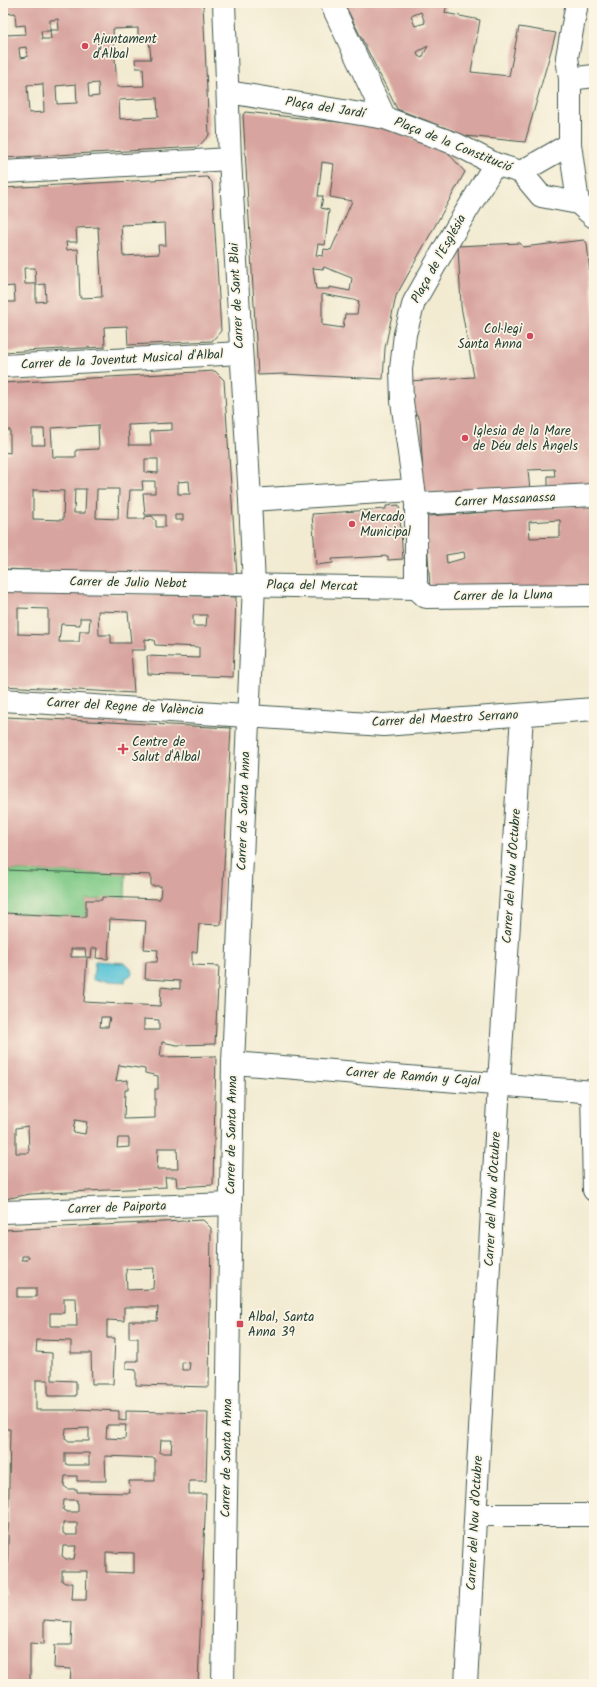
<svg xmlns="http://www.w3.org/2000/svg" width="597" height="1687" font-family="Kalam,sans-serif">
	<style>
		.green { fill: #7ec986; stroke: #4e835d }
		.water { fill: #5bc4d7; stroke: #3d8086 }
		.building { fill: #d8a49f; fill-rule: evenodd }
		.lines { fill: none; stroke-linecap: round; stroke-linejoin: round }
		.minor-casing { stroke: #3f574c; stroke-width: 24 }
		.tertiary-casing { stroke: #3f574c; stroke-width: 24 }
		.minor { stroke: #fff; stroke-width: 22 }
		.tertiary { stroke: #fff; stroke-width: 22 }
		.poi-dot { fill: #d1495b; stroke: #fcf5e5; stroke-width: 1.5 }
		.labels { text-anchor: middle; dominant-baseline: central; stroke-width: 3.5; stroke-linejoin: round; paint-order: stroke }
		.poi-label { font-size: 13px; fill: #1f3d34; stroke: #fcf5e5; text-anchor: start }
		.street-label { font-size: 13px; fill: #1f3d34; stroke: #fcf5e5 }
	</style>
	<rect width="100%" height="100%" fill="#fcf5e5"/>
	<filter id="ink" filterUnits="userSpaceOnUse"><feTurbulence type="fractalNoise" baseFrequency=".025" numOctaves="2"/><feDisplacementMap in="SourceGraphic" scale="8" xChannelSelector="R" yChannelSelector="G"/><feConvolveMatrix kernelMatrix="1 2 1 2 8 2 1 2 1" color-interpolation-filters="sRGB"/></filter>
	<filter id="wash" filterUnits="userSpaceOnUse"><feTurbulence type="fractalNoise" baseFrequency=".012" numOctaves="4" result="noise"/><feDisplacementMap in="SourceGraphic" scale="16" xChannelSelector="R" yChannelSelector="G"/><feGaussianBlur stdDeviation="0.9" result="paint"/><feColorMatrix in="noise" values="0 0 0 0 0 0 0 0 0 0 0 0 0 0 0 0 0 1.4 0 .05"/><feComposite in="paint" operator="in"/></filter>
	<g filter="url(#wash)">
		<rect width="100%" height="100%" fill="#f2ebd2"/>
		<path class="green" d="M3,870L126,874L125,898L86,900V917L3,913Z"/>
		<path class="water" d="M95,961L126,963L131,968L132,974L125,979V982L93,980Z"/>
		<g id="blocks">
			<g class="building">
				<path d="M3,3H203L209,135L198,147L3,158V27L5,35L26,34L25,25L16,26L15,13L3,14ZM58,19L59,30H50L51,39H42L41,31H50V20ZM138,28V39L149,38L151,59H135L136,68H143L144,86L117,87L113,29ZM26,47L27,57L20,58L19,48ZM98,83L99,96L89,97L88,84ZM43,84L44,112L29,113L27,85ZM76,84L77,103L57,104L56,86ZM157,98L158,117L120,119L119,100Z"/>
				<path d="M344,3H447L445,13L480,20L471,72L509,76L519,27L556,33L525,142L466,136L397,109ZM421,12L425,23L415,26L411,16ZM428,46L422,58L418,56L417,52Z"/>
				<path d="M245,112L385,127L448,153L465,172L396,296L385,348L383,379L284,374L258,375L243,115ZM322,162L334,164L330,197L352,201L331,250L324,249L323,256L316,255L318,244L325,245L329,210L321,208L323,196H318ZM324,267L352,278L350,291L329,287V289H316L313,268L323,269ZM322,294L359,301L357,314H345L343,328L322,325Z"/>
				<path d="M207,177L212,182L221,331L212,341L128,345L127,326L104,327L105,347L3,352V302H15L14,286L3,287V188ZM165,223L166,245H158L159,254L123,256L121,225ZM98,227L102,297L80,298L78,249L67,250L66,242H77L76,228ZM24,268H35L36,284H25ZM45,284L46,301L36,302V285Z"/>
				<path d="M584,240L587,243L594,316V486L548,489V476H555L554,469L528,470L530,491L424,494L420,420L410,403L409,381L474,377L461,306L458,246L520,243L523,247Z"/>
				<path d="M215,371L224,380L237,577L3,569V452L10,453V430H3V383ZM172,423V430L150,431L151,445H129L128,425ZM98,425L99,449L76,450V457H53L51,428ZM32,429H44L45,445H32ZM145,459H158V473L145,472ZM142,481H155V493H143L145,515H165V527H156V521L152,516L145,517V519H128L130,490H143ZM189,481L190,494H178V482ZM75,489H86L85,513H74ZM97,489H119L118,519L96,518ZM33,490L64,491L63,520L33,519ZM175,515H183V520H175Z"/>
				<path d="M399,505L403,559L388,560V556L332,559L333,563L316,565L312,514L386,509V506Z"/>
				<path d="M594,505V587L430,589L426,520L428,516ZM560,520V537L530,538L529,522ZM464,552L465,558L447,563L446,555Z"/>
				<path d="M3,590L236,597L233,677L148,674L147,656L199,658V647L155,645L154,640L145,639V650H131L134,693L3,686ZM18,608L48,609V635L18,634ZM98,611L128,612L131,643H111V635H99ZM193,615H207L206,626H193ZM80,618H90L89,631H80L79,642H59L61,624L80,625Z"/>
				<path d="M7,717L231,728L221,925L199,924L197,952H192V965L219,966L215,1044L177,1045L162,1042L160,1057L216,1056L213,1185L177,1187L176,1177H165L166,1187L30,1194L5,1199L3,1186V913L86,917V900H102V897L160,899L161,886H151V875L3,870V721ZM110,919L146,921L144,949L158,950L157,962H146L145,979L180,981V989L161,987L160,1006L84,1002L87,957L91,958L92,948H97L96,958L108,959ZM71,949H85L86,957H71ZM101,1017H110L108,1027H100ZM144,1019L159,1020V1030H144ZM119,1065L145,1069V1073L158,1076V1089H155V1118L124,1119L125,1090H128V1080L116,1081ZM75,1120L87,1122L85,1134L73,1132ZM28,1126L29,1153H16V1128ZM118,1138H129V1147L117,1148ZM158,1148H177L178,1169H157Z"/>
				<path d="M203,1220L211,1228L209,1387L136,1385V1370L126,1369V1361H138V1338H129V1321H157L158,1307H124V1321L107,1320V1338H115L113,1384H92L91,1353H71V1341L37,1340L36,1352L52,1353V1380L76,1381V1396H48V1380H36V1410H76V1409L119,1411V1420L126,1421V1411L208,1413L206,1481H189V1494H206L198,1684H70L71,1669L54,1668L55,1645H71L72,1622L44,1620V1644L30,1643V1684H3V1595H7L10,1429H3V1230ZM22,1256H29L28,1260H22ZM154,1268L153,1289L127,1290L126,1269ZM17,1288H36V1297H17ZM64,1298H76L77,1326H50V1313H64ZM182,1362L190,1363L189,1370H182ZM107,1425H126L125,1439L106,1438ZM89,1428V1441H69L65,1438L66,1429ZM161,1440H172L171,1453H160ZM65,1453H89V1465H68L65,1463ZM105,1456L155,1458V1481H129L130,1493L77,1492V1489H68L64,1486L65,1476H77V1481H106ZM64,1500H77V1503H78V1512H67L63,1510ZM63,1523H77V1535H66L63,1533ZM63,1546H76L74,1559H66L62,1556ZM106,1552L134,1553V1573L106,1572ZM62,1571H87L86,1600H72L73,1583H65L62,1581Z"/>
			</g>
		</g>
	</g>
	<g filter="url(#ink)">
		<use href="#blocks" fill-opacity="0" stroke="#3f574c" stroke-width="1"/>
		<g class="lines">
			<defs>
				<g id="minor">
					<path d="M331,3L385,118"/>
					<path d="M577,3L567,57L570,79V144L578,203"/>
					<path d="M570,79L594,76"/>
					<path d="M228,92L385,118L456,144L495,164L521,172L541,196L578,203L594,217"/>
					<path d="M3,172L230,159"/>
					<path d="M521,172L570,144"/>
					<path d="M3,366L241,353"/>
					<path d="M250,500L414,490"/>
					<path d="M416,504L594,495"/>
					<path d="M3,581L416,588"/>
					<path d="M416,588V504L402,401L401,369L405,334L414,302L455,230L495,164"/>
					<path d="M416,588L426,597L594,595"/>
					<path d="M3,700L384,725L594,709"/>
					<path d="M233,1063L594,1092"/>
					<path d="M592,1091L594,1190"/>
					<path d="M3,1212L231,1204"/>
					<path d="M476,1515H594"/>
					<path d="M466,1684L499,1083L522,715"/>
				</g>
				<path id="tertiary" d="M223,1684L233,1063L254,585L250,500L230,159L224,3"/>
			</defs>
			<use href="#minor" class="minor-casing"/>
			<use href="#tertiary" class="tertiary-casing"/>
			<use href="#minor" class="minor"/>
			<use href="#tertiary" class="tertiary"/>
		</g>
	</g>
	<g class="poi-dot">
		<circle cx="85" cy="46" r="4"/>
		<circle cx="530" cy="336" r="4"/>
		<circle cx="465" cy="438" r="4"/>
		<circle cx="352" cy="524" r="4"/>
		<path d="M121 743h4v4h4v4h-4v4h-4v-4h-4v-4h4z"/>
		<rect x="236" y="1320" width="8" height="8" rx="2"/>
	</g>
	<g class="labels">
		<g class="poi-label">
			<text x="93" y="39">Ajuntament<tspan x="93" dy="15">d'Albal</tspan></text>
			<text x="522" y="329" text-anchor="end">Col·legi<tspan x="522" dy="15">Santa Anna</tspan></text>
			<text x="473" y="431">Iglesia de la Mare<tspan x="473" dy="15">de Déu dels Àngels</tspan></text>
			<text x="360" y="517">Mercado<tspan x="360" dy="15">Municipal</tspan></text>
			<text x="132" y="742">Centre de<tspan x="132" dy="15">Salut d'Albal</tspan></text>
			<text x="248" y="1317">Albal, Santa<tspan x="248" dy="15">Anna 39</tspan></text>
		</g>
		<g class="street-label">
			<text transform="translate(325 108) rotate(9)">Plaça del Jardí</text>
			<text transform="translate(453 145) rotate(22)">Plaça de la Constitució</text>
			<text transform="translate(439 259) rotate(-61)">Plaça de l'Església</text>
			<text transform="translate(237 296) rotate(-93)">Carrer de Sant Blai</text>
			<text transform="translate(122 360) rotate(-3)">Carrer de la Joventut Musical d'Albal</text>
			<text transform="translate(505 500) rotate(-3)">Carrer Massanassa</text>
			<text transform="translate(128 583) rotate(1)">Carrer de Julio Nebot</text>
			<text transform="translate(312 586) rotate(1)">Plaça del Mercat</text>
			<text transform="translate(503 596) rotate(-1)">Carrer de la Lluna</text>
			<text transform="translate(125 707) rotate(3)">Carrer del Regne de València</text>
			<text transform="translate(445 719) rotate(-3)">Carrer del Maestro Serrano</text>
			<text transform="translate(244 811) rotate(-88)">Carrer de Santa Anna</text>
			<text transform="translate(512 876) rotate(-86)">Carrer del Nou d'Octubre</text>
			<text transform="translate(413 1077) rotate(4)">Carrer de Ramón y Cajal</text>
			<text transform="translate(232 1135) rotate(-89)">Carrer de Santa Anna</text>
			<text transform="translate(493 1199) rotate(-87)">Carrer del Nou d'Octubre</text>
			<text transform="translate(117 1208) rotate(-2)">Carrer de Paiporta</text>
			<text transform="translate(227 1458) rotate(-89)">Carrer de Santa Anna</text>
			<text transform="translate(475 1523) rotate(-87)">Carrer del Nou d'Octubre</text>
		</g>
	</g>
	<rect width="597" height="1687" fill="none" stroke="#fcf5e5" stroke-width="16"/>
</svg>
